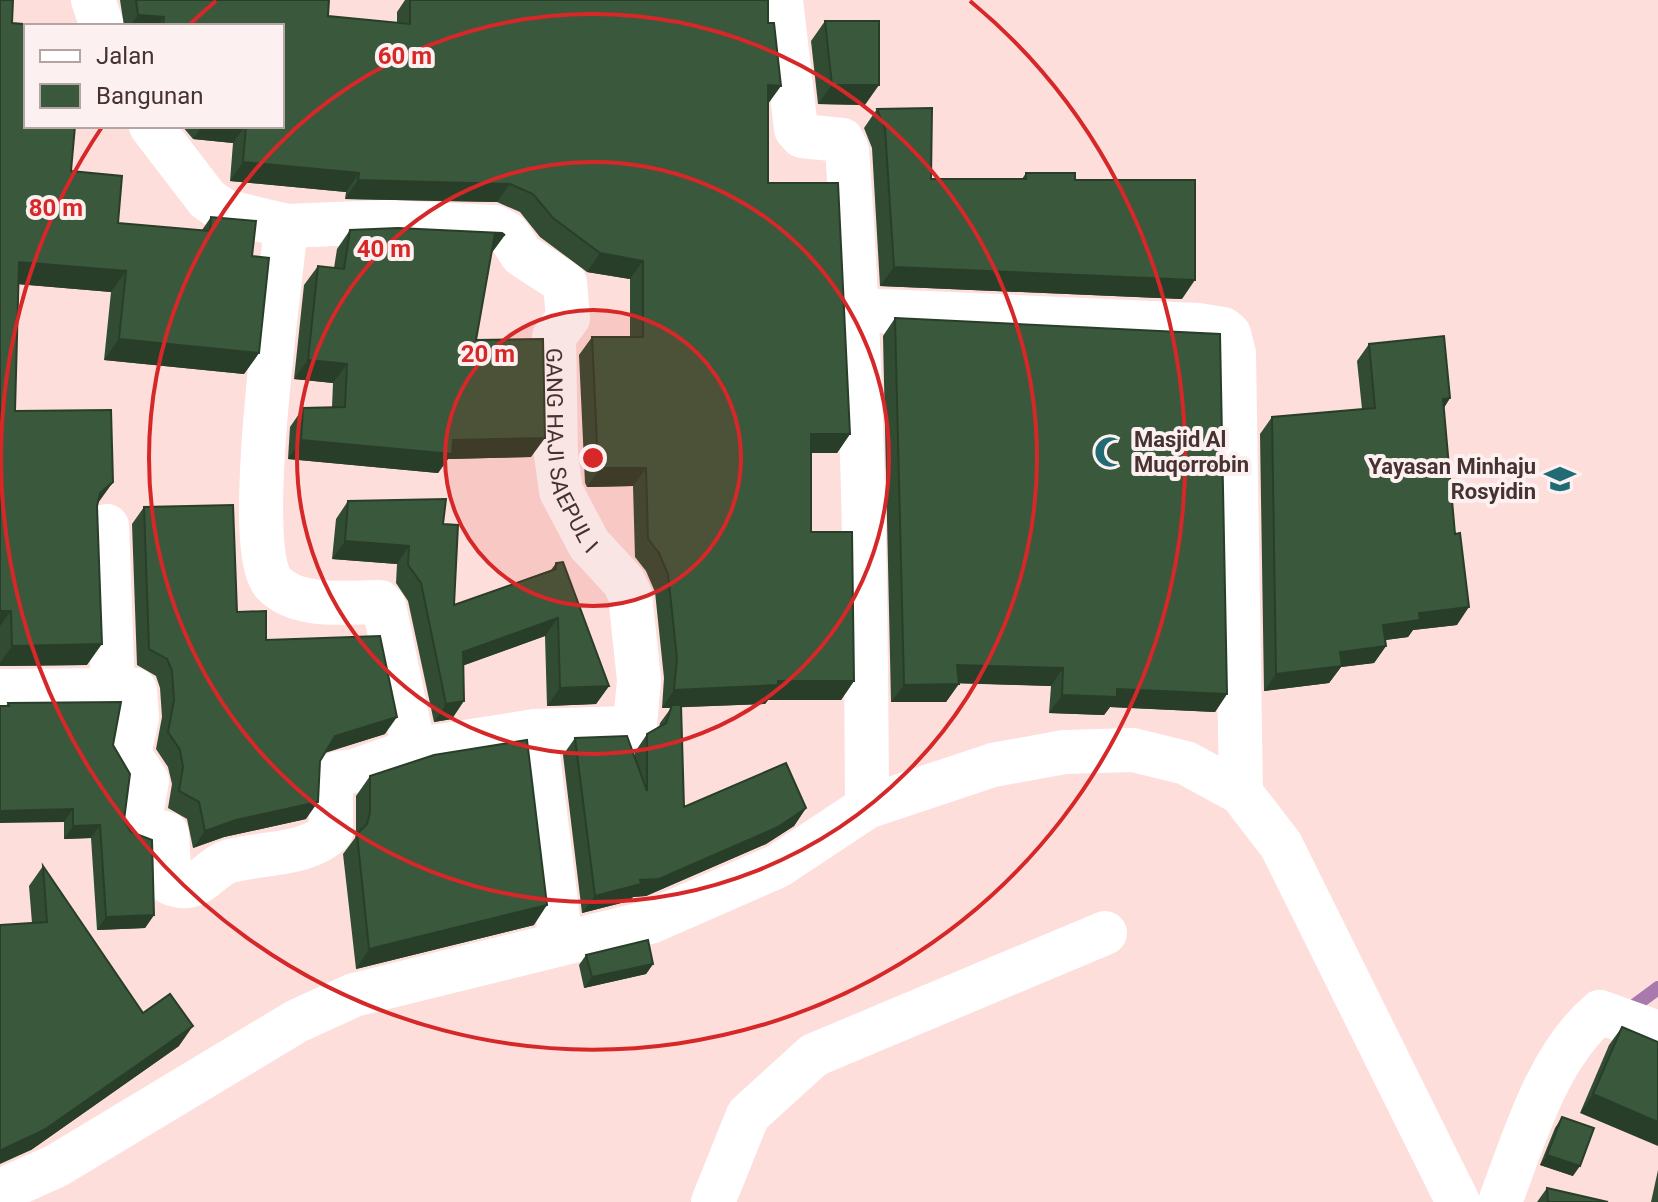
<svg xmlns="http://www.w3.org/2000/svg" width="1658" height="1202" font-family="Roboto,sans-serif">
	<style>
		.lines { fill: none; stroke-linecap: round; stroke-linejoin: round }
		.stream { stroke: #a978ac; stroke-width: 14 }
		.minor { stroke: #fff; stroke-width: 44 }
		.wall { fill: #324c33 }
		.shaded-wall { fill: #293e29 }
		.building { fill: #3a583b; stroke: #293e29; stroke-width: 2 }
		.ring { fill: none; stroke: #d62828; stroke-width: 4 }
		.labels { text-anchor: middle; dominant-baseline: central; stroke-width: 8; stroke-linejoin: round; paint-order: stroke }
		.poi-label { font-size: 22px; font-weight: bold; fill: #463230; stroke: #fcf1f0; text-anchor: start }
		.street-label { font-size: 22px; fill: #463230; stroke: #fcf1f0 }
		.centre { fill: #d62828; stroke: #fcf1f0; stroke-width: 4 }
		.ring-label { font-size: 24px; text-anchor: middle; font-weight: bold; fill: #d62828; stroke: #fcf1f0; stroke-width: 8; stroke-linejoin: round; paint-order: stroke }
	</style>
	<rect width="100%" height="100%" fill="#fddedb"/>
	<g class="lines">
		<path class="stream" d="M1623,1014L1658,988"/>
		<g class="minor">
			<path d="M93,0L102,26"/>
			<path d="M781,0L796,129L802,136L842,140L847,150C863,368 866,587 867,807"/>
			<path id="s1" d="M151,126L207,199L224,211L286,226L385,222L495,227L508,234L522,255L565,283L568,318L554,337L556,455L561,491L589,544L624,582L630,595L639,680L635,725L627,728L535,731L561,943"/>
			<path d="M286,226C281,281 241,553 274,584C299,609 347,602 380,602L384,606L414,750"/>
			<path d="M859,310L1198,325L1223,329L1229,334L1234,353L1241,793"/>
			<path d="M107,526L113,690"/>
			<path d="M0,691L135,690L137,718L129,754L147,781L139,826L167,834L170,883C200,896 208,867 230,861C264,852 306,856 331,832V788L338,773L354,771L414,750L535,731"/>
			<path d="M0,1191L56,1166L297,1021L354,995L650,922L778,866L867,807L993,765L1064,752L1133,750L1186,763L1241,793L1281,845L1458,1202"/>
			<path d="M713,1202L748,1115L814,1055L1105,933"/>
			<path d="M1500,1202C1524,1139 1547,1057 1600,1012L1658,1033"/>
		</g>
	</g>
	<g class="wall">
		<path d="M0,0L12,23L71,171L118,223L202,230L211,217L252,256L259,353L244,374L104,360L111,292L18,284L15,411L113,482L97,504L87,665L0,666Z"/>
		<path d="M120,0H329L328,16L397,23V12L405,0H768V183L850,434L837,453H811V532L854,681L841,700H768L765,704L681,707L684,807L806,808L794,826L766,844L646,896L633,897L629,901L582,913L563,755L575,738L635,758V752L647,734L659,728L660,723L671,708H662L664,678L655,592L646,571L635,557L633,486L587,487L585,483L579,355L592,337H630V279L587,272L540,237L520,212L497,202L345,199L346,192L230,181L233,143L193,139L182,126H282V26H124Z"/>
		<path d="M825,21L865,105L818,104L811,41Z"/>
		<path d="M877,109L931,179H1022L1026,173L1075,180L1182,299L880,286L872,148L864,128Z"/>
		<path d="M350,230L491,254L476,340L531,457L448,459L438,473L288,459L290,427L303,408L332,407L333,383L294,379L304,285L318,266L334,268L337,249Z"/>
		<path d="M895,318L1227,694L1215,712L1110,707L1104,715L1049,713L1051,686L959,683L946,702H891L883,336Z"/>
		<path d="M1369,344L1450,398L1444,408L1457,625L1413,630L1408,637L1385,640L1386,646L1374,663L1341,667L1329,683L1264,691L1260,434L1272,417L1362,409L1357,361Z"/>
		<path d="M348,501L443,524L454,605L551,570L556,563L609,686L596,704L547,706L545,636L464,665L452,719L434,722L408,601L396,583L397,564L332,559L336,519Z"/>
		<path d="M144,507L237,612L266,640L385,734L325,753L320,761L306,819L224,837L193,848L187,819L168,808L172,784L168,767L156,749L162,717L160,688L156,676L137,665L132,524Z"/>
		<path d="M8,703L113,745L124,820L154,915L145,928L97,930L91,838L64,839V822L6,706Z"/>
		<path d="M370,776L534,925L356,969L343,854L355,838L356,833V796Z"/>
		<path d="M43,866L143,1013L179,1046L31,1150L32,923L29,886Z"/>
		<path d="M586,955L653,964L646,974L584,988L579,965Z"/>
		<path d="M1622,1027L1658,1042L1580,1113L1609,1045Z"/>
		<path d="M1562,1117L1573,1176L1540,1165L1555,1128Z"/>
		<path d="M1658,1170V1202H1651Z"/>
		<path d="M1547,1188L1608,1202H1537Z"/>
	</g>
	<g class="shaded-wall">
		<path d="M138,15L164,17L158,26H130Z"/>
		<path d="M768,85L781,86L768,104Z"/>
		<path d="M832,85H879L865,105L818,104Z"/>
		<path d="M202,126H245L233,143L193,139Z"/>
		<path d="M243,162L359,173L346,192L230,181Z"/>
		<path d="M358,180L510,184L497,202L345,199Z"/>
		<path d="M495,233L505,235L491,254Z"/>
		<path d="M600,253L643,261L630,279L587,272Z"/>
		<path d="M19,262L126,271L111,292L4,283Z"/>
		<path d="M894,267L1195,280L1182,299L880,286Z"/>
		<path d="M119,339L259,353L244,374L104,360Z"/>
		<path d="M308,360L347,364L333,383L294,379Z"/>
		<path d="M1450,398L1438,416L1443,399Z"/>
		<path d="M811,434H850L837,453H798Z"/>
		<path d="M545,438L531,457L448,459L438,473L288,459L301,440H453Z"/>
		<path d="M600,468H646L633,486L587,487Z"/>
		<path d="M113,482L98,503L85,514L100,493Z"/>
		<path d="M345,541L409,546L397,564L332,559Z"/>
		<path d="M1469,607L1457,625L1413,630L1408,637L1371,642L1383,625L1419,613Z"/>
		<path d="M0,611H11L0,626Z"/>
		<path d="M558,618L545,636L451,670L463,652Z"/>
		<path d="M102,644L87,665L0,666V663L12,646Z"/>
		<path d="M1386,646L1374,663L1341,667L1329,683L1264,691L1276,674L1340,652Z"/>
		<path d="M957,665L1063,668L1051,686L945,683Z"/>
		<path d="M778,681H854L841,700H768L765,704L662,708L674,690Z"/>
		<path d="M959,684L946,702H891L904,685Z"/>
		<path d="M609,686L596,704L547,706L560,688Z"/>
		<path d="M1117,689L1227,694L1215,712L1110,707L1104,715L1049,713L1062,695Z"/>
		<path d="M464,701L452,719L434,722L446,704Z"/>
		<path d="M397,717L385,734L323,753L335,736Z"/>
		<path d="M318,802L306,819L224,837L193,848L205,831L236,820Z"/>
		<path d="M806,808L794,826L766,844L646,896L633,897L629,901L582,913L595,896L640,880Z"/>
		<path d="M73,809L64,822L0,823V811Z"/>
		<path d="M100,825L91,838L64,839L73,826Z"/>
		<path d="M547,905L534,925L356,969L369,949Z"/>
		<path d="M154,915L145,928L97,930L106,917Z"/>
		<path d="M653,964L646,974L584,988L592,977Z"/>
		<path d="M193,1026L179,1046L31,1150L0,1164V1151Z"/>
		<path d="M1593,1094L1658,1122V1146L1580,1113Z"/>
		<path d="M1547,1155L1580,1166L1573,1176L1540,1165Z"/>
	</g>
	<g class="building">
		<path d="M0,0H13L12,23L46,26H26V126H75L71,171L122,176L118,223L210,231L211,217L256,221L252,256L269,258L259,353L119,339L126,271L19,262L15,411L111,410L113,482L100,493L97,506L102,644L12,646L11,611H0Z"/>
		<path d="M136,0H329L328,16L410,24V0H768V23H774L781,86L768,85V183H838L850,434H811V532H852L854,681H778V685L674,690L677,659L668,574L659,553L648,539L646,468H600L598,465L592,337H643V261L600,253L553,218L533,194L510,184L358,180L359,173L243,162L246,126H282V26H163L164,17L138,15Z"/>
		<path d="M825,21H879V85H832Z"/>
		<path d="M932,108L931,179H1026V173H1075V180H1195V280L894,267L885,129L877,109Z"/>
		<path d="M398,228L502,233L505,235L495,233L476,340L543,339L545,438L453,440L452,454L301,440L303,408L345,407L347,364L308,360L318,266L344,269L350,230Z"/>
		<path d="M895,318L1220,334L1227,694L1117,689V697L1062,695L1063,668L957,665L959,684L904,685Z"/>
		<path d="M1444,336L1450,398L1443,399L1455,534L1460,533L1469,607L1419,613L1420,620L1383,625L1386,646L1340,652L1342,666L1276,674L1272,417L1375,408L1369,344Z"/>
		<path d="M446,499L443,524L458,525L454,605L556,569V563L563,562L609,686L560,688L558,618L463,652L464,701L446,704L421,583L408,565L409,546L345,541L348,501Z"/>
		<path d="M233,505L237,612L266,611V640L380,636L397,717L335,736L320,761L318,802L236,820L205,831L199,802L179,791L183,767L180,750L168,732L174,700L172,671L167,659L149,649L144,507Z"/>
		<path d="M121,702L113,745L130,774L124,820L131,832L152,840L154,915L106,917L100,825L73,826V809L0,811V706H9L8,703Z"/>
		<path d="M672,705H681L684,807L786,763L806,808L778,827L659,879L640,880L641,884L595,896L575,738L627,736L647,791V734L666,723Z"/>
		<path d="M527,740L547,905L369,949L357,834L367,824L370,813V776L434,755Z"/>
		<path d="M43,866L143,1013L170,994L193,1026L44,1130L3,1149L0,1151V925L47,922Z"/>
		<path d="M648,940L653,964L592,977L586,955Z"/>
		<path d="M1622,1027L1658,1042V1122L1593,1094Z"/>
		<path d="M1562,1117L1594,1128L1580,1166L1547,1155Z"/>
		<path d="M1547,1188L1608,1202H1548Z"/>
	</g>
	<circle cx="593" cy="458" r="148" fill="#d62828" fill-opacity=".12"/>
	<g class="ring">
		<circle cx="593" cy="458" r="148"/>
		<circle cx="593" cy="458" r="296"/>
		<circle cx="593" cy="458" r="444"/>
		<path d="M189 25A592 592 0 0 1 216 1M970 1A592 592 0 1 1 102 127"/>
	</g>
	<defs>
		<symbol id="mosque-bare" viewBox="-9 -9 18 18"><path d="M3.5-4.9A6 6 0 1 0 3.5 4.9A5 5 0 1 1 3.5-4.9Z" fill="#216c74" stroke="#fcf1f0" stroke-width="2.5" paint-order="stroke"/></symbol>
		<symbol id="school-bare" viewBox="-9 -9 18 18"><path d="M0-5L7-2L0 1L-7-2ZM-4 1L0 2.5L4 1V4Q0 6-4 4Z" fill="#216c74" stroke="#fcf1f0" stroke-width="2.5" paint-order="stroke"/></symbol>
	</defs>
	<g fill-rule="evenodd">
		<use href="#mosque-bare" x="1088" y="430" width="44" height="44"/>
		<use href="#school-bare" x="1538" y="457" width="44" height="44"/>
	</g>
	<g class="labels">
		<g class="poi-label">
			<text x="1134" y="439">Masjid Al<tspan x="1134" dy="25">Muqorrobin</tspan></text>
			<text x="1536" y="466" text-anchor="end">Yayasan Minhaju<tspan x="1536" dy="25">Rosyidin</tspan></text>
		</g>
		<g class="street-label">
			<text stroke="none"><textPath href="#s1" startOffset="652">GANG HAJI SAEPUL I</textPath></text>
		</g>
	</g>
	<circle cx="593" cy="458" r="12" class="centre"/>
	<g class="ring-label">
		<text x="405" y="64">60 m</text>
		<text x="56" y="216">80 m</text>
		<text x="384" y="257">40 m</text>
		<text x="488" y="362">20 m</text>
	</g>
	<rect x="24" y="24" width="260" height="104" fill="#fcf1f0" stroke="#b3a5a3" stroke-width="2"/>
	<rect x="40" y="50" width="40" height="12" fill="#ffffff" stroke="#b3a5a3" stroke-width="2"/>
	<text x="96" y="64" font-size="24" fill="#463230">Jalan</text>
	<rect x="40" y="84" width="40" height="24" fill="#3a583b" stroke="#b3a5a3" stroke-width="2"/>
	<text x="96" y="104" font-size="24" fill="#463230">Bangunan</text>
</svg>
